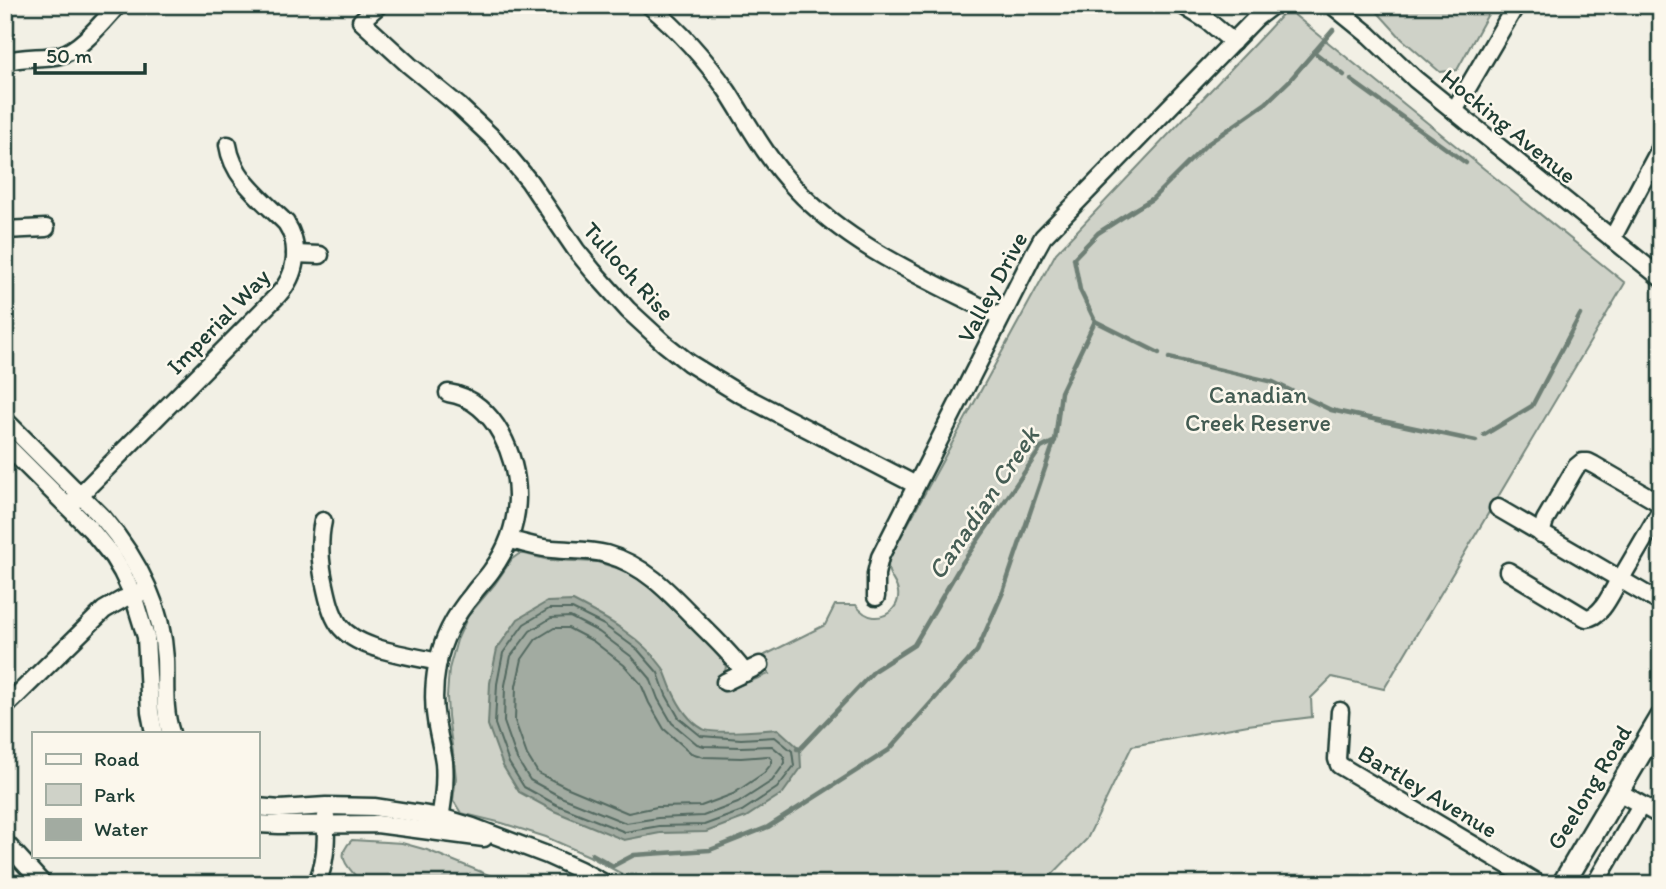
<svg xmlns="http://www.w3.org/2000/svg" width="1666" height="889" font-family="Itim,sans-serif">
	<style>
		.green { fill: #cfd2c8; stroke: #77887e; stroke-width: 2 }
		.water { fill: #a2aba1; stroke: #6e7f75; stroke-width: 2 }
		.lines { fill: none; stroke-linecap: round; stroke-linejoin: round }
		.shore { stroke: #536960; stroke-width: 2 }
		.stream { stroke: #6e7f75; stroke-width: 4.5 }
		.minor-casing { stroke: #1f3d34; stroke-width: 21 }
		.major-casing { stroke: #1f3d34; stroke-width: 26 }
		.minor { stroke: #fbf7ec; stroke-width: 16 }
		.major { stroke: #fbf7ec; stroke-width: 21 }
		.labels { text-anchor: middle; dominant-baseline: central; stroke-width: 5; stroke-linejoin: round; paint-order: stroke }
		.street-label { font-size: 24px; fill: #1f3d34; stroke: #fbf7ec }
		.park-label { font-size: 24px; fill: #425b52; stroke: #fbf7ec }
		.water-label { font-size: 26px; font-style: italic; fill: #465e55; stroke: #fbf7ec }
	</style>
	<rect width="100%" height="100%" fill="#f2f0e5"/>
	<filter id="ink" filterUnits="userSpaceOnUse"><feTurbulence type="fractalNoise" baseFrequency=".0143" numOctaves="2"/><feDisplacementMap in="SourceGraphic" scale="14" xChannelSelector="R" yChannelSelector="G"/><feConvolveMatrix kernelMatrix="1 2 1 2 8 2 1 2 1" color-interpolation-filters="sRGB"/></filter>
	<g filter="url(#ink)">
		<g class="green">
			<path d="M1371,5H1493L1457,70L1440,72L1402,39Z"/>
			<path d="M1287,9L1625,283L1384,689L1332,677L1311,698L1312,717L1248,725L1132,746L1087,839L1043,884H642L631,879L589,856L546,837L502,823L461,813L453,800L456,778L454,760L448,716L447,696L449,669L457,640L468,616L495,584L512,559L519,554H525L549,560L597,562L623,570L643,582L660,597L722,658L726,667L725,671L718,677L725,691L769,674L759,658L825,625L835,605H856C861,612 866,616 874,617C888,618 900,606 898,592C897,584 891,579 889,572C887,565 889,561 891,555L1056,253L1266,32Z"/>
			<path d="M352,840L402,843L427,850L511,884H363C350,869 333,857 352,840Z"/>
		</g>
		<path class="water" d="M573,601C606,618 641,637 663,668C666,674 668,681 671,688C678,704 688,721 703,729C713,735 764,730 778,729L800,749L801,768L783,793L746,817L706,832L660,833L624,840L554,811L519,792L503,766L488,725L490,683L497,649L518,619L547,602Z"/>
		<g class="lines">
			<g class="shore">
				<path d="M572,609L604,625L638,650L658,673L666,695L679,718L701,736L741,739L775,737L792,751L794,766L777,788L742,811L704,825L659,826L625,832L557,805L524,787L509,763L495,724L497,684L503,653L524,624L549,609Z"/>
				<path d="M570,617L599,632L632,657L650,678L658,699L672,723L697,744L704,746L740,747L772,746L784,756L785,763L772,781L738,803L703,816L658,818L626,823L561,797L530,780L517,759L504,722L505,685L511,656L530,631L551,618Z"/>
				<path d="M554,628H568L593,641L624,665L641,684L649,703L664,729L691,753L704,757L741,758L768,756L772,759V763L764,773L733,794L701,806L657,807L628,813L566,787L538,773L527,755L515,721L516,686L522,659L536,639Z"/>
			</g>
			<g class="stream">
				<path d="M1351,8L1352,5"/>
				<path d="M1314,52L1344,75"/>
				<path d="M1351,80L1466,163"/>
				<path d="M1095,321L1159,353"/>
				<path d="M1169,358L1273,382L1331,410L1476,441"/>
				<path d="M1484,435L1532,406L1580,315"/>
				<path d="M797,749H800L875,670L914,645L961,565L1041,448L1055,441L1061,392L1095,321L1080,290L1074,258L1098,233L1137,208L1152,199L1206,145L1266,103L1290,80L1333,30"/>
				<path d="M592,854L613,866L634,855L710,850L768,827L889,750L977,651L1003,592L1054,442"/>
			</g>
			<defs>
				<g id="minor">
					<path d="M379,5L361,21L409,65L459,106L495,140L529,181L576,250L593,271L628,310L665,344L689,363L738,393L916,485"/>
					<path d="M649,5C679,30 706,60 728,92C749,125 767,159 795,188C851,248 929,280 1001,317"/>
					<path d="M1182,5L1208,21L1233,42"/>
					<path d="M1332,5L1369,35L1415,79L1661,278"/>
					<path d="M5,62C23,56 42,59 60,55C81,50 103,21 118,5"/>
					<path d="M1454,111L1516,5"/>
					<path d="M5,230L46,228"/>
					<path d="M1612,239L1661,147"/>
					<path d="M295,254L320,255"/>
					<path d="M5,420L103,518C137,558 162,605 165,659C166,684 163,709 171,733"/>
					<path d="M5,444L91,530L113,557L122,572L133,595L146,637L150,712L154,733"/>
					<path d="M68,507L278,295C297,275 301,246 286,223C263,200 233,179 228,145"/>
					<path d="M1498,508L1661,603"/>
					<path d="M323,521C318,543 320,563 325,585C328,599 331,613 339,625C357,650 409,655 438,662"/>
					<path d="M1541,534L1545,520L1576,467L1582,462H1588L1594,465L1656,501L1661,506"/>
					<path d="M510,540C524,543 538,548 552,549C570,551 589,549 606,554C646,565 673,596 701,625C716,640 732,655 745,673"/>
					<path d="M1508,571L1586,618C1602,617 1611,593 1619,580"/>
					<path d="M1620,580L1661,510"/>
					<path d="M876,597V574L880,557L1033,255L1043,237L1256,18L1273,5"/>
					<path d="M725,682L760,665"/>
					<path d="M5,707L104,610L123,599L141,593"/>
					<path d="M1340,711L1337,759L1339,765L1539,884"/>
					<path d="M1617,791L1661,816"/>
					<path d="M257,807L280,809L326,806L374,807L440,817L473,827L547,855L580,870L606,884"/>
					<path d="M257,824L279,825L377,824L484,838"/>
					<path d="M438,831C442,808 446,785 444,762C442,748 438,734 436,720C433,703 434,683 437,666C442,640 455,615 472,595C478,586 486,579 492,570C522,529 525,479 501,434C490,414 472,396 448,393"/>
					<path d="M5,842L43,884"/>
					<path d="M316,884C327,862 326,839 326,816"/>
					<path d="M1595,884L1641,805"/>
				</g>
				<path id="major" d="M1563,884L1661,718"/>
			</defs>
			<use href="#minor" class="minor-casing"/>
			<use href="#major" class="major-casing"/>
			<use href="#minor" class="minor"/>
			<use href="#major" class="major"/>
		</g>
	</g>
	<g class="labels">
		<g class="street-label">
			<text transform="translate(1509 126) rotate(39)">Hocking Avenue</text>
			<text transform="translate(629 271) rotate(48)">Tulloch Rise</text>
			<text transform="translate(992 287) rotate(-62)">Valley Drive</text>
			<text transform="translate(218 321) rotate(-46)">Imperial Way</text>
			<text transform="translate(1589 787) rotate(-59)">Geelong Road</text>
			<text transform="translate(1428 791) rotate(31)">Bartley Avenue</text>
		</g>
		<g class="park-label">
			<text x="1258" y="394">Canadian<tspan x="1258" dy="28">Creek Reserve</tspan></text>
		</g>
		<g class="water-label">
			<text transform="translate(983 503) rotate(-56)">Canadian Creek</text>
		</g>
	</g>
	<rect width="1666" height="889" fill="none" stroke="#fbf7ec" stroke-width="28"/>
	<rect x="14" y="14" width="1638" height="861" fill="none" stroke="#1f3d34" stroke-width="2.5" filter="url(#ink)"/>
	<rect x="32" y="732" width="228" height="126" fill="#fbf7ec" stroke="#a3ada2" stroke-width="2"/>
	<rect x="46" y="754" width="35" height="10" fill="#fbf7ec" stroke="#a3ada2" stroke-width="2"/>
	<text x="94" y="766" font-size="21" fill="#1f3d34">Road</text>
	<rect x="46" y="784" width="35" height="21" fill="#cfd2c8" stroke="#a3ada2" stroke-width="2"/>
	<text x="94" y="802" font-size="21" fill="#1f3d34">Park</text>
	<rect x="46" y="819" width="35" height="21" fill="#a2aba1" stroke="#a3ada2" stroke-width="2"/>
	<text x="94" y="836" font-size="21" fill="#1f3d34">Water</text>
	<path d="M35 63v10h110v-10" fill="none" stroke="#1f3d34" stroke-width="3.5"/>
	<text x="46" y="63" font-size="21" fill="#1f3d34" stroke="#fbf7ec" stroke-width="5" paint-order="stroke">50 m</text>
</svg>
